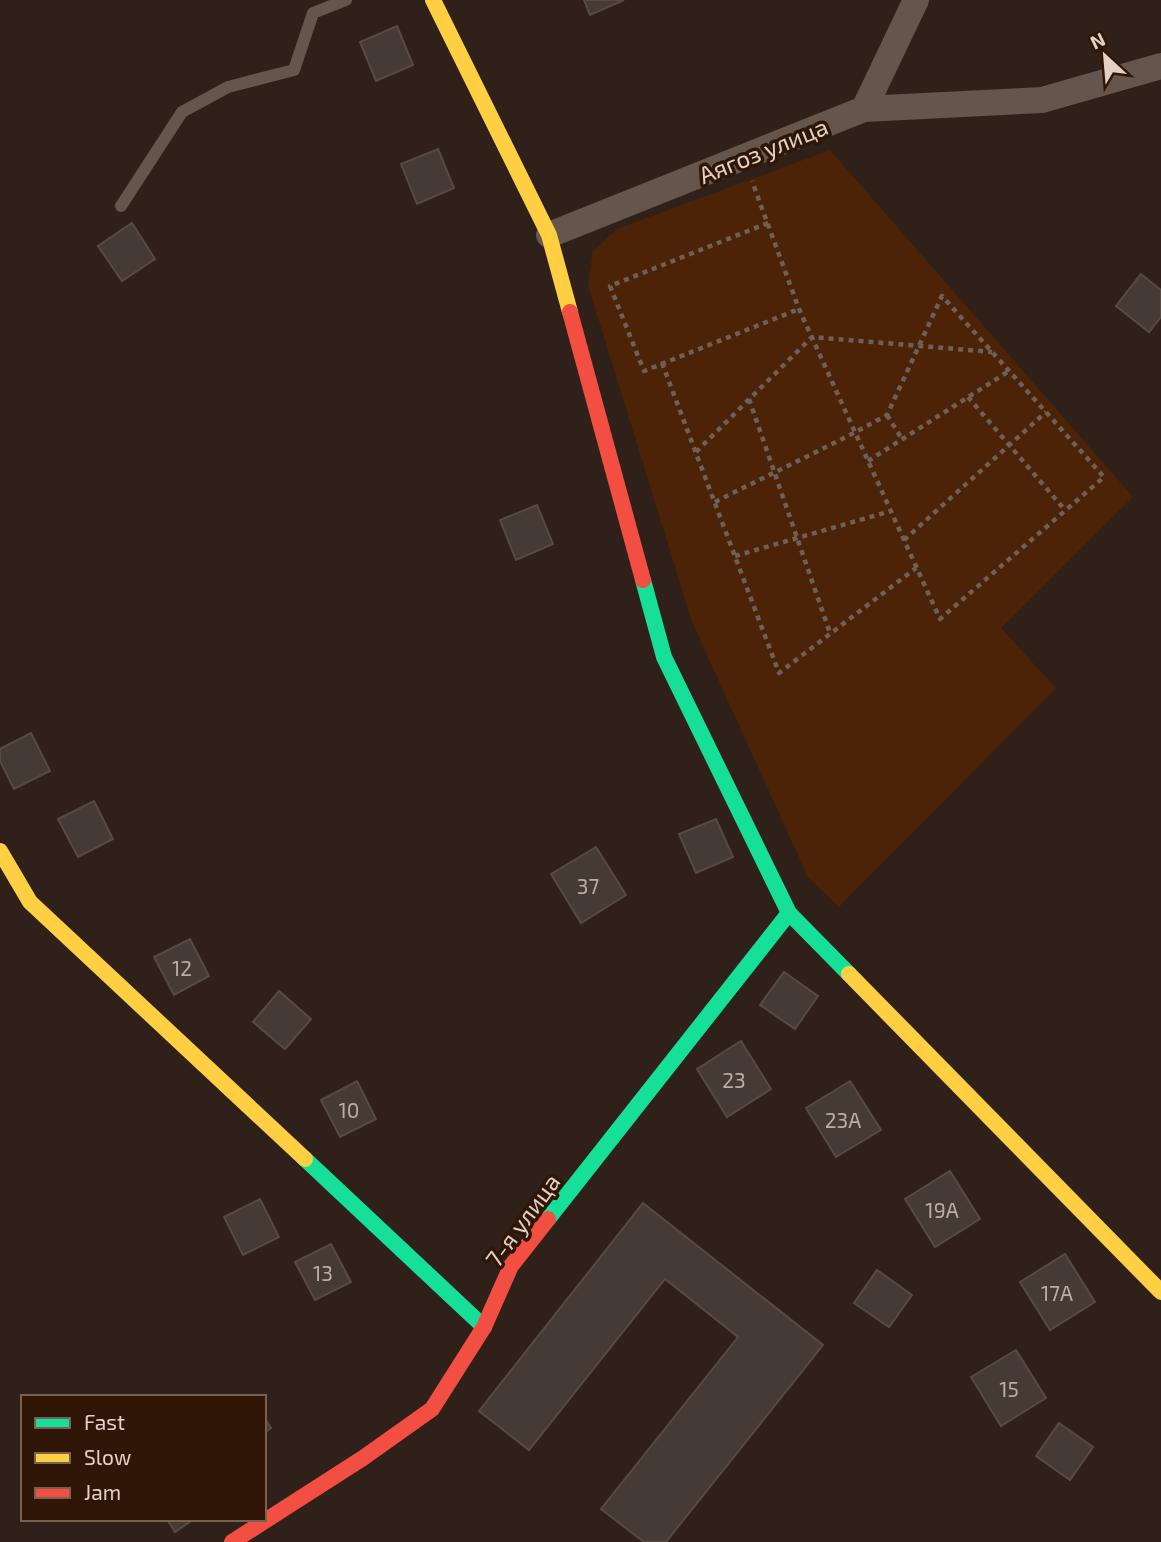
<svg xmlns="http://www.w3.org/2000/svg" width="1161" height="1542" font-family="'Exo 2',sans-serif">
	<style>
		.green { fill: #4c2306 }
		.building { fill: #463b34; stroke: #564a43; stroke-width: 2 }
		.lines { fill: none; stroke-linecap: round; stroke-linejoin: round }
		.path { stroke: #6c6059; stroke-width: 4.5; stroke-dasharray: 5 5; stroke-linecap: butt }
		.lane { stroke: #65554c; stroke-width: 12 }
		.street { stroke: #65554c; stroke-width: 26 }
		.fast { stroke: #16e098; stroke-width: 16 }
		.slow { stroke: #ffcf43; stroke-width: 16 }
		.jam { stroke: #f24e42; stroke-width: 16 }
		.labels { text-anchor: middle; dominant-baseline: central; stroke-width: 7; stroke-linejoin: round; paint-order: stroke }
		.number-label { font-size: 21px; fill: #bcaca2 }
		.street-label { font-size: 24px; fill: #e3d1c7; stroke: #2f1606 }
	</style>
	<rect width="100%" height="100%" fill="#2f2119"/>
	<path class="green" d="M830,150L1133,497L1001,628L1056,688L839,907L808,877L692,622L588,285L593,251L617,229Z"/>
	<g class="building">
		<path d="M584,0H624L590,15Z"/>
		<path d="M397,26L413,65L376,81L360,42Z"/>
		<path d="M438,149L454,188L417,204L401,164Z"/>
		<path d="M132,223L155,259L122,281L98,246Z"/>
		<path d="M1141,274L1161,290V317L1149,332L1116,306Z"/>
		<path d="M537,505L553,544L516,560L500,520Z"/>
		<path d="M31,733L50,771L14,789L0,761V749Z"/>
		<path d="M94,801L113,839L78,857L58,819Z"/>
		<path d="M716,819L733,857L696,873L679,834Z"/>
		<path d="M596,847L626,895L581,923L551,874Z"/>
		<path d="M190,939L209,976L174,995L154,957Z"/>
		<path d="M784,972L818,996L795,1029L760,1005Z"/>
		<path d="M279,991L311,1019L285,1049L253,1022Z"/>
		<path d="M741,1041L771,1089L727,1117L697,1069Z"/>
		<path d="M357,1081L376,1119L340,1137L321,1100Z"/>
		<path d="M850,1081L881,1130L836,1157L806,1108Z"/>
		<path d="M950,1171L980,1219L935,1247L905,1199Z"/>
		<path d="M260,1199L279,1237L243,1255L224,1217Z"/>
		<path d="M643,1203L823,1345L666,1542H644L601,1509L738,1337L665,1279L529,1450L479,1411Z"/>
		<path d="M331,1244L351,1282L315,1300L295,1262Z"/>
		<path d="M1065,1254L1095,1302L1050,1330L1020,1282Z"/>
		<path d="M877,1270L912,1295L889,1327L854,1303Z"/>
		<path d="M1016,1350L1046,1398L1001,1426L971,1377Z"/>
		<path d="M264,1417L271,1428L264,1433Z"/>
		<path d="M1059,1423L1093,1447L1070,1480L1036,1456Z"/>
		<path d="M167,1519H194L175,1532Z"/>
	</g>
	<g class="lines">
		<g class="path">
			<path d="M768,223L610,286L644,371L799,309"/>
			<path d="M662,363L779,673L916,568"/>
			<path d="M968,397L1065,510"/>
			<path d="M749,399L830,633"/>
			<path d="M887,415L902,439"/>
			<path d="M696,452L812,337L992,352"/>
			<path d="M868,461L1009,371"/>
			<path d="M715,502C772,473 831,446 887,415L942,296L1104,477L940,619L799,309L752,181"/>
			<path d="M904,540L1046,412"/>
			<path d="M735,556L891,511"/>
		</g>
		<path class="lane" d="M121,206L182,112L228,87L294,70L313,13L346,0"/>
		<g class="street">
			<path d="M864,109L1042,100L1161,66"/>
			<path d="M549,235L864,109L916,0"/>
		</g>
		<g class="fast">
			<path d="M643,580L664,657L789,913L849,974"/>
			<path d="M305,1159L484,1327"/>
			<path d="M548,1219L789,913"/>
		</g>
		<g class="slow">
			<path d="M433,0L549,235L570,312"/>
			<path d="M0,851L30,902L305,1159"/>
			<path d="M849,974L1161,1292"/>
		</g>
		<g class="jam">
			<path d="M570,312L643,580"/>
			<path d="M232,1542L363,1458L432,1409L484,1327L511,1266L548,1219"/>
		</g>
	</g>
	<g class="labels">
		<g class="number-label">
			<text x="588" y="885">37</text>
			<text x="182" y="967">12</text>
			<text x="734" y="1079">23</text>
			<text x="349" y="1109">10</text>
			<text x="843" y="1119">23А</text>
			<text x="942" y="1209">19А</text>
			<text x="323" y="1272">13</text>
			<text x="1057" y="1292">17А</text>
			<text x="1009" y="1388">15</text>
		</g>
		<g class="street-label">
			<text transform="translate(763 150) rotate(-22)">Аягоз улица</text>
			<text transform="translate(522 1220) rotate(-54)">7-я улица</text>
		</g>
	</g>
	<rect x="21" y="1395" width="245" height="126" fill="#2f1606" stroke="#776153" stroke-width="2"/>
	<rect x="35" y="1418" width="35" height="10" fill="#16e098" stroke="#776153" stroke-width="2"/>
	<text x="84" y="1430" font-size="21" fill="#e3d1c7">Fast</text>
	<rect x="35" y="1453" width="35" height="10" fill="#ffcf43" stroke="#776153" stroke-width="2"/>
	<text x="84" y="1465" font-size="21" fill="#e3d1c7">Slow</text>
	<rect x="35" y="1488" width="35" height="10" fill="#f24e42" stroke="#776153" stroke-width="2"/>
	<text x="84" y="1500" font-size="21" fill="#e3d1c7">Jam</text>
	<g transform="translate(1105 56) rotate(334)" stroke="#2f1606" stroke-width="5" paint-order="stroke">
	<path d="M0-5L12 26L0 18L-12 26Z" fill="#e3d1c7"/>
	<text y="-10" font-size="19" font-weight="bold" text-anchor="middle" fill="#e3d1c7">N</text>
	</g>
</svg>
